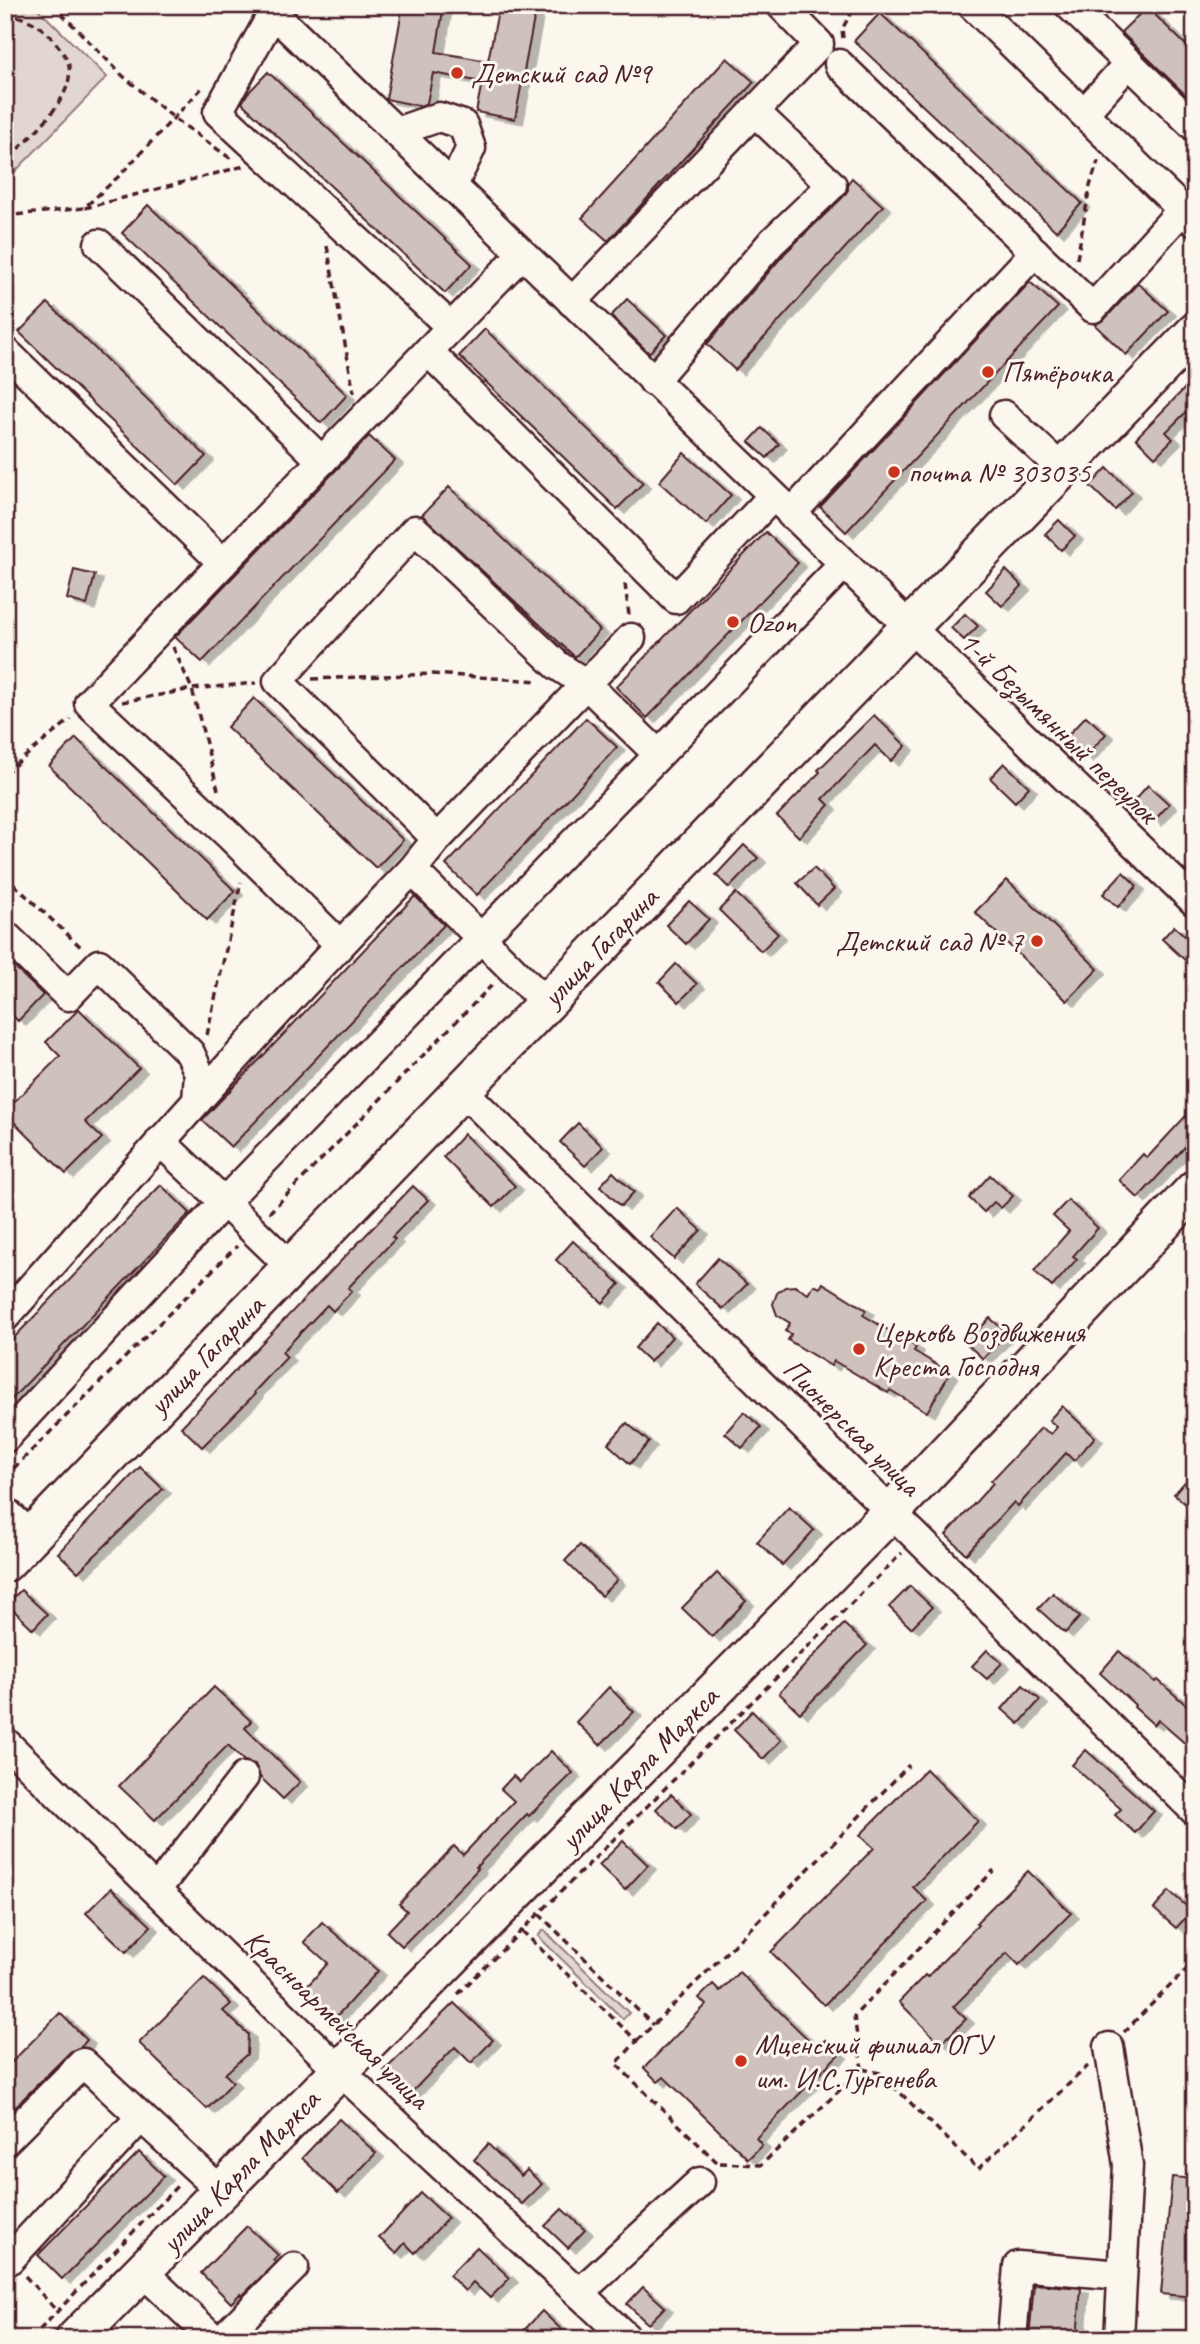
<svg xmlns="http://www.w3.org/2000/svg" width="1200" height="2344" font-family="Caveat,sans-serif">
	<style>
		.green { fill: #e2d7d0; stroke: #967b7e; stroke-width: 2 }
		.building { fill: #cfc2bc; stroke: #4a1f2b; stroke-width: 2; filter: url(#shadow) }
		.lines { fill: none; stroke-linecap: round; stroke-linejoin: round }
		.minor-casing { stroke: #4a1f2b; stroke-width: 33 }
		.major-casing { stroke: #4a1f2b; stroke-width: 42 }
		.path { stroke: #4a1f2b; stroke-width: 3.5; stroke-dasharray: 7 5; stroke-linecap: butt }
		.minor { stroke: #fbf7ec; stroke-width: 28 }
		.major { stroke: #fbf7ec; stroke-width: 37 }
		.poi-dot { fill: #c8321e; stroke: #fbf7ec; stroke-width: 2.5 }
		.labels { text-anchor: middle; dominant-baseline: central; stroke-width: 6; stroke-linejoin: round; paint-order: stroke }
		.poi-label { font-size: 30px; fill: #4a1f2b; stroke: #fbf7ec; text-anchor: start }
		.street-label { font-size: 30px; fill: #4a1f2b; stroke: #fbf7ec }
	</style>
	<defs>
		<filter id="shadow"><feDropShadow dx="8" dy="4.5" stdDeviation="0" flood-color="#0004"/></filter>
	</defs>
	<rect width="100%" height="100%" fill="#fbf7ec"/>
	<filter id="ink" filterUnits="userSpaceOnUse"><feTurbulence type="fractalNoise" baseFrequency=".0143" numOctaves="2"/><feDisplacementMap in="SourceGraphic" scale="14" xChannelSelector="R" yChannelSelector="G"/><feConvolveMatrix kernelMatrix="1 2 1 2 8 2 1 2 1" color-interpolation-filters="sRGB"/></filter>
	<g filter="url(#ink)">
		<g class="green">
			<path d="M5,5H34L107,77L5,182Z"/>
			<path d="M544,1930L629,2013L623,2019L538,1936Z"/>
		</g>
		<g class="building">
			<path d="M403,5H444L436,52L488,61L499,6L535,13L515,119L476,112L482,82L433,73L427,103L420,106L386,99Z"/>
			<path d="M1147,7L1195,54V104L1121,32Z"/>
			<path d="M880,13L1082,203L1056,231L854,41Z"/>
			<path d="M727,58L754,82L608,241L582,218Z"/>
			<path d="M268,72L472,264L445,293L242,103L247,94Z"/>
			<path d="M852,178L883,206L735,370L707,344L785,253L843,197L848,190V183Z"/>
			<path d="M148,205L347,395L321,423L122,233Z"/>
			<path d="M1030,282L1058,307L846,532L820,507Z"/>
			<path d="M1138,283L1168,311L1126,355L1095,325L1105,319Z"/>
			<path d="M627,299L666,335L649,353L611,316Z"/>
			<path d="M48,303L206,456L178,485L19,332Z"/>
			<path d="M485,329L643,483L617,509L459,356Z"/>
			<path d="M1195,378V403L1166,432L1173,439L1155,457L1136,438Z"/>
			<path d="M762,428L779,444L767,458L749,442Z"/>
			<path d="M369,436L395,460L202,662L175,637Z"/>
			<path d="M684,453L731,495L706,524L659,482Z"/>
			<path d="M1107,468L1132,492L1115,510L1090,486Z"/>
			<path d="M449,487L600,630L575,657L422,515Z"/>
			<path d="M1059,520L1075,536L1061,550L1045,534Z"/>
			<path d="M766,532L798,563L647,718L616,687Z"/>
			<path d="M74,570L95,575L87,605L67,599Z"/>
			<path d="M1006,570L1022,586L1002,606L986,591Z"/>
			<path d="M965,614L978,626L964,640L951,628Z"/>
			<path d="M254,698L403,840L376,868L227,727Z"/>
			<path d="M874,715L906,746L891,761L875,745L823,799L829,805L799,837L777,816L820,772L818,770Z"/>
			<path d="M1086,716L1106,734L1085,757L1065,738Z"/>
			<path d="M586,718L617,747L477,895L446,865Z"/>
			<path d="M76,738L235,891L207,920L49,766Z"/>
			<path d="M1004,763L1029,787L1015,802L990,778Z"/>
			<path d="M1148,785L1169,804L1154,821L1133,802Z"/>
			<path d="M744,845L758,858L729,888L716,875Z"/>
			<path d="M814,868L834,889L817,905L797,883Z"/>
			<path d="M1123,872L1137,886L1118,907L1103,894Z"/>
			<path d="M1007,880L1098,969L1067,1001L975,912Z"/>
			<path d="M736,893L778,934L761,951L719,910Z"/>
			<path d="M415,896L444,925L231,1147L202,1120Z"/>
			<path d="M689,901L709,919L686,944L666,925Z"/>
			<path d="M1174,926L1195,945V953L1187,962L1162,939Z"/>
			<path d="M5,958L43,995L18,1021L5,1008Z"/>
			<path d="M676,964L697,984L679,1002L659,982Z"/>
			<path d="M79,1009L139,1068L85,1122L102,1138L66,1174L5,1113V1111L60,1056L46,1042Z"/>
			<path d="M1195,1106V1136L1138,1198L1119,1180L1143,1154L1147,1158Z"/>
			<path d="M578,1123L603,1147L585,1166L560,1142Z"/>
			<path d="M464,1134L515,1186L494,1207L443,1157Z"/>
			<path d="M613,1172L634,1192L621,1206L600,1186Z"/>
			<path d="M990,1175L1013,1196L1001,1208L994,1202L984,1212L969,1198Z"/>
			<path d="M161,1185L190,1213L5,1406V1347Z"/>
			<path d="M413,1186L428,1200L392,1237L395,1239L348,1288L352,1291L333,1311L327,1305L282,1352L287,1357L254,1392L255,1394L202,1447L181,1427Z"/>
			<path d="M1068,1200L1098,1228L1073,1256L1077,1259L1052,1287L1034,1271L1069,1231L1053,1216Z"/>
			<path d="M677,1208L701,1230L674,1259L650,1237Z"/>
			<path d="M573,1241L620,1284L603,1303L556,1260Z"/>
			<path d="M718,1258L747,1284L723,1309L695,1284Z"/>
			<path d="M823,1283L866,1310L863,1315L916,1347L914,1351L950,1373L927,1412L890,1390L888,1393L834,1361L831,1366L788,1340L791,1334L785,1331L790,1323L777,1315L773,1304L777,1293L785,1287L795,1286L808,1294L814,1285L820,1288Z"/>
			<path d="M990,1318L1007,1333L983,1359L966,1343Z"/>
			<path d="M657,1323L672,1337L650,1362L635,1348Z"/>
			<path d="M1062,1406L1095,1437L1074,1461L1066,1453L1018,1506L1014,1502L966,1554L946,1535L993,1483L991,1481L1041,1428L1051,1434L1057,1427L1049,1420Z"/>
			<path d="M744,1412L761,1427L742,1448L725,1433Z"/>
			<path d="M627,1423L649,1442L630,1464L608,1444Z"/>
			<path d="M140,1467L163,1489L78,1572L58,1553Z"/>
			<path d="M1195,1471V1512L1174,1494Z"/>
			<path d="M789,1507L814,1530L782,1565L757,1542Z"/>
			<path d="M580,1545L617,1580L601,1596L565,1561Z"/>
			<path d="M717,1573L746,1601L712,1637L682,1608Z"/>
			<path d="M910,1586L932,1607L911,1628L889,1607Z"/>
			<path d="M21,1590L47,1614L33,1629L7,1604Z"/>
			<path d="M1053,1593L1080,1617L1065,1633L1038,1609Z"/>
			<path d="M844,1624L867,1645L800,1713L779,1693Z"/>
			<path d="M987,1650L1002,1663L987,1679L972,1666Z"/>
			<path d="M1119,1651L1155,1682L1158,1680L1195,1713V1752L1158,1720L1154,1725L1134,1707L1135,1705L1100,1673Z"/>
			<path d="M1023,1685L1040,1700L1019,1724L1002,1709Z"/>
			<path d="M214,1687L251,1721L245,1728L300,1782L283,1799L260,1777L255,1764L244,1761L228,1745L155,1820L119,1786Z"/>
			<path d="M609,1687L634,1712L600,1745L576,1722Z"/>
			<path d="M752,1711L781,1740L763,1759L734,1730Z"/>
			<path d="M1086,1750L1154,1811L1135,1833L1115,1815L1121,1809L1072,1765Z"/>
			<path d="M551,1751L573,1773L529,1816L527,1814L476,1867L478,1869L402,1946L387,1932L407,1911L399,1904L454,1846L463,1855L514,1801L501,1789L513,1776L520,1782Z"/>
			<path d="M926,1769L978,1821L913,1887L927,1901L824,2005L771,1952L874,1848L860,1835Z"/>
			<path d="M671,1794L691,1814L677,1829L656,1809Z"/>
			<path d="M623,1841L648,1865L625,1890L599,1865Z"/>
			<path d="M1028,1871L1071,1913L1019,1965L1007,1953L953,2007L966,2019L941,2044L899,2002L925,1975L927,1977L978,1925L976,1923Z"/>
			<path d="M111,1888L151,1926L126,1952L86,1913Z"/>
			<path d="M1169,1891L1192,1911L1176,1928L1154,1909Z"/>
			<path d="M322,1922L378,1971L334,2019L303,1991L328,1963L304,1942Z"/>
			<path d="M739,1972L817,2048L825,2040L839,2054L756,2138L762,2145L748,2159L664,2077L658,2082L644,2068L706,2005L699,1998L713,1984L720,1991Z"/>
			<path d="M204,1978L231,2004L223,2011L248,2034L247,2054L225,2074L233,2082L207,2109L139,2043Z"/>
			<path d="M454,2003L493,2040L471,2063L455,2047L409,2095L384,2071Z"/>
			<path d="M60,2013L87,2040L81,2047L71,2051L5,2117V2069Z"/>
			<path d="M339,2119L376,2153L338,2193L302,2158Z"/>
			<path d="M488,2144L521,2176L527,2170L542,2184L522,2204L474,2160Z"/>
			<path d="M139,2152L164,2176L62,2279L38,2255Z"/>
			<path d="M1172,2177L1195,2179V2297L1161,2294Z"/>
			<path d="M421,2193L448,2218L415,2253L405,2243L396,2253L379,2238Z"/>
			<path d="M562,2209L585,2230L568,2248L545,2226Z"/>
			<path d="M247,2226L278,2255L273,2260L276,2262L242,2296L240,2294L231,2303L201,2273Z"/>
			<path d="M477,2247L510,2278L490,2298L473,2282L465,2291L449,2275Z"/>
			<path d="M1034,2284L1081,2288L1077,2339H1029Z"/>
			<path d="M643,2287L665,2307L648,2324L627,2304Z"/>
			<path d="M542,2311L571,2339H516Z"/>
		</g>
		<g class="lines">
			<defs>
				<g id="minor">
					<path d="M972,5L1195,222"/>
					<path d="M1069,5L1195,127"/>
					<path d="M839,64L1093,308L1182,210"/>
					<path d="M1084,113L1129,63"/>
					<path d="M396,132L439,117L463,125L471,148L452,187"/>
					<path d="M99,244L322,461"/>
					<path d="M572,302L819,44L781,5"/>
					<path d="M451,327L218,112L273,13L1195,902"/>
					<path d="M5,351L223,563L522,254"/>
					<path d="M428,351L676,599L772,497"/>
					<path d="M653,381L772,242L832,185L754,111"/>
					<path d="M1004,415L1062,469"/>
					<path d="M791,514L1035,252"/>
					<path d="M223,563L89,703L230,836L340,945"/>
					<path d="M631,638L586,684L658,754"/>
					<path d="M412,870L437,839L278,681L415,530L557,665L586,684L437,839"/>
					<path d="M5,935L68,996L99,964L190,1053L199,1073L197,1101"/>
					<path d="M546,1003L481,938L844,564"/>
					<path d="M462,1090L1195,1811"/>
					<path d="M5,1317C139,1166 272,1014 412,870L481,938L224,1202L160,1141"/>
					<path d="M5,1438L224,1202L291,1267"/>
					<path d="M5,1511L31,1536"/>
					<path d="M5,1742L339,2070L628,2339"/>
					<path d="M156,1890L244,1777"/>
					<path d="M1109,2047L1128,2165L1119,2339"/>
					<path d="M5,2141L83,2063L220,2190"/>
					<path d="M10,2259L141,2117"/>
					<path d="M142,2271L214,2339"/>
					<path d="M579,2293L700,2182"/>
					<path d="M222,2339L294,2267"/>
					<path d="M1012,2339L1018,2266L1121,2275"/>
				</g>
				<g id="major">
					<path d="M5,1563L1195,332"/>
					<path d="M75,2339L891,1512L1195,1189"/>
				</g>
			</defs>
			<use href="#minor" class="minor-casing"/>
			<use href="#major" class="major-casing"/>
			<g class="path">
				<path d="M53,5L123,76L174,118L234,161"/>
				<path d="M5,15C24,15 40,25 52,38C58,46 67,56 69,66C75,100 27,139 5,162"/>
				<path d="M843,38L842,29L856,5"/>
				<path d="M85,208L244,166"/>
				<path d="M5,216L84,208L118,177L202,88"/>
				<path d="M327,246L354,393"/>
				<path d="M1077,259L1090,186L1098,161"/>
				<path d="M625,584L629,615"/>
				<path d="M173,647L192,689L218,790"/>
				<path d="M312,679L432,674L539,681"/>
				<path d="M122,702L192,689L256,683"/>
				<path d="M5,773L71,719"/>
				<path d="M5,876L83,949"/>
				<path d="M207,1035L241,882"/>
				<path d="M269,1213L494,983"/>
				<path d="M5,1477L237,1246"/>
				<path d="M539,1914L653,2025"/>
				<path d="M522,1931L637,2041L616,2064L719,2164"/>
				<path d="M458,1994L902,1553"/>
				<path d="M1124,2032L1195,1961"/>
				<path d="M637,2041L765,1914L909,1765"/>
				<path d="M862,2069L880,2073L978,2169L1088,2066"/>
				<path d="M720,2163L761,2165L862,2069L854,2016L994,1870"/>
				<path d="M25,2276L57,2311"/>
				<path d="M31,2339L179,2184"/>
			</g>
			<use href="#minor" class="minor"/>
			<use href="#major" class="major"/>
		</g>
	</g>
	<g class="poi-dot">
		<circle cx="457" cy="73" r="7"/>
		<circle cx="988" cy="372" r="7"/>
		<circle cx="894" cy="472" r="7"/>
		<circle cx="733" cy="622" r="7"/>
		<circle cx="1037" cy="941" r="7"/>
		<circle cx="859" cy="1349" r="7"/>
		<circle cx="741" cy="2061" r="7"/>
	</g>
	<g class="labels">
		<g class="poi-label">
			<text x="471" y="73">Детский сад №9</text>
			<text x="1002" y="372">Пятёрочка</text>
			<text x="908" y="472">почта № 303035</text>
			<text x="747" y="622">Ozon</text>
			<text x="1023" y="941" text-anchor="end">Детский сад № 7</text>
			<text x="873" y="1332">Церковь Воздвижения<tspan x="873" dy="34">Креста Господня</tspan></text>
			<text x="755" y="2044">Мценский филиал ОГУ<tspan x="755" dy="34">им. И.С.Тургенева</tspan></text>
		</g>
		<g class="street-label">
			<text transform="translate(1059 727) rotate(44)">1-й Безымянный переулок</text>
			<text transform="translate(600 947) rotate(-46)">улица Гагарина</text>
			<text transform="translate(206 1355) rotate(-46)">улица Гагарина</text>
			<text transform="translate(852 1427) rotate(45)">Пионерская улица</text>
			<text transform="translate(639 1768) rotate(-46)">улица Карла Маркса</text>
			<text transform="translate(337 2019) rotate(44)">Красноармейская улица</text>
			<text transform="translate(240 2171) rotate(-46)">улица Карла Маркса</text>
		</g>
	</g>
	<rect width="1200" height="2344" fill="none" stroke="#fbf7ec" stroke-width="28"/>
	<rect x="14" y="14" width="1172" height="2316" fill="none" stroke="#4a1f2b" stroke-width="2.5" filter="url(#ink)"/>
</svg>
